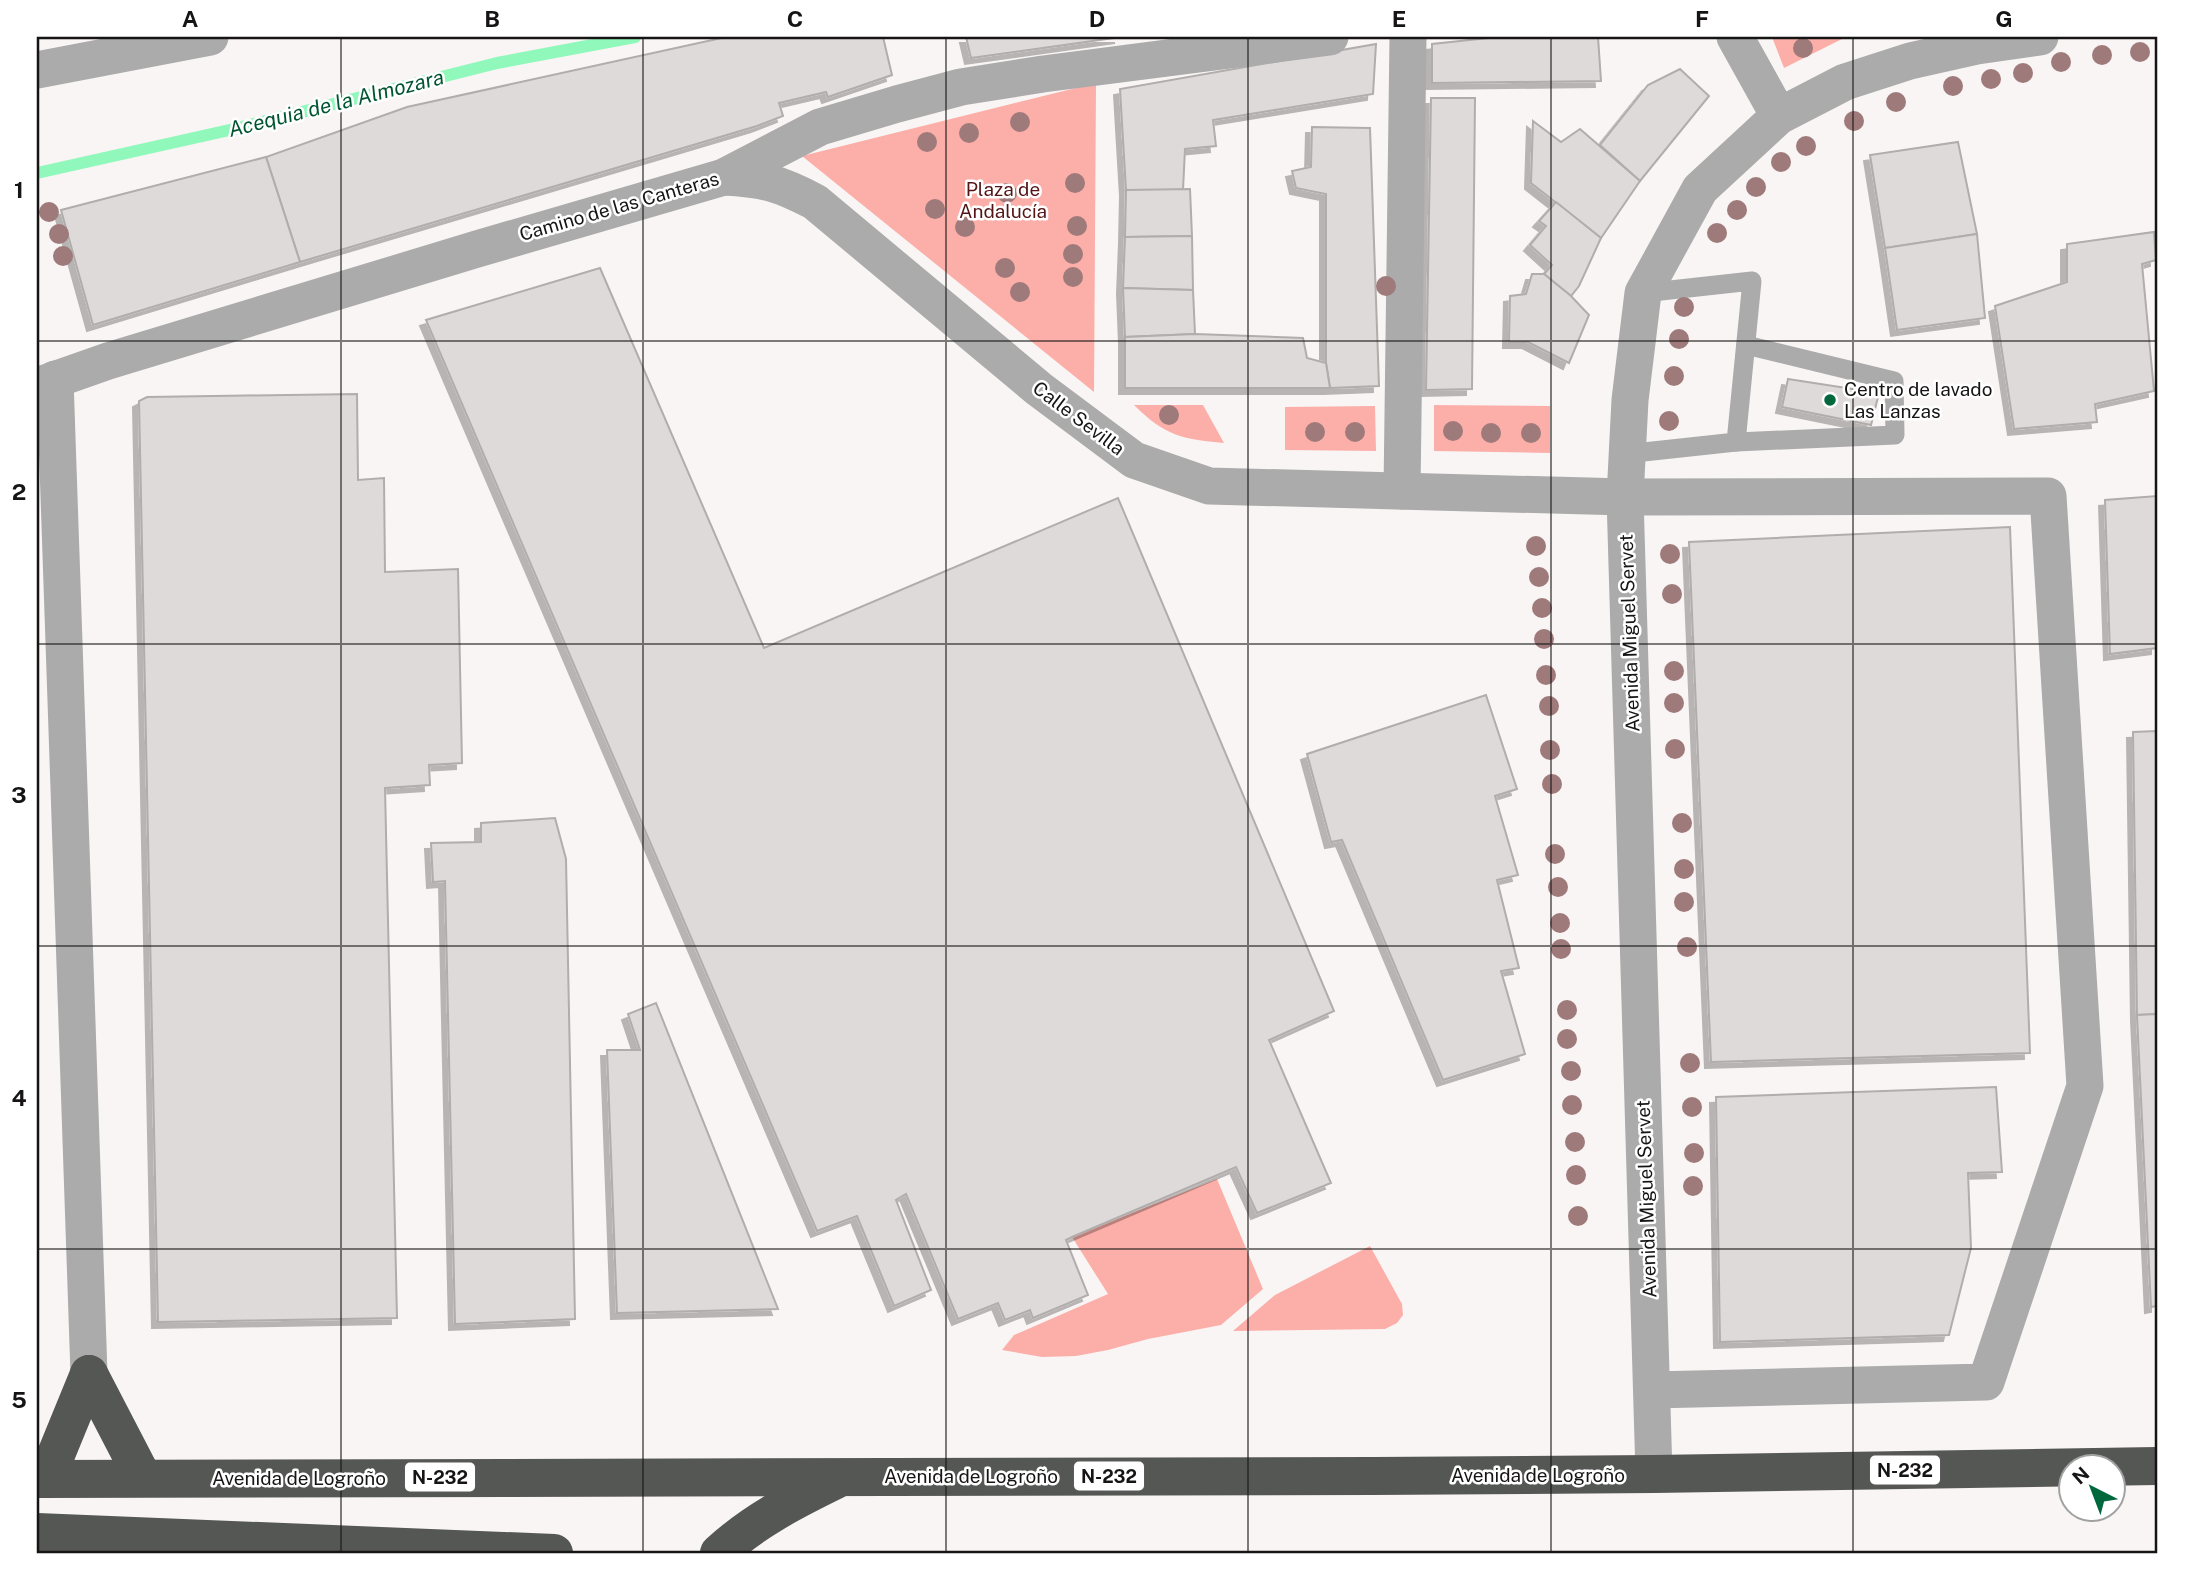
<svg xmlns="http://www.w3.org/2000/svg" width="2194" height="1590" font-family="'Public Sans',sans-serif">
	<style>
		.green { fill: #fcafa9 }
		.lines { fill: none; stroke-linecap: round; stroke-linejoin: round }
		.stream { stroke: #91f8bb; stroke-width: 12 }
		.building { fill: #dfdada; stroke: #b1adad; stroke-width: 2; filter: url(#shadow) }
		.lane { stroke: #aaabaa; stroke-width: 19 }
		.street { stroke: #aaabaa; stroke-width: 37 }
		.highway { stroke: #555755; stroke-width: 38 }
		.tree { fill: #9f7a7a }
		.grid { fill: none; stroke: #161414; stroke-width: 2; stroke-opacity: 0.55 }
		.poi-dot { fill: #01673c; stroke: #fff; stroke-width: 2.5 }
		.labels { text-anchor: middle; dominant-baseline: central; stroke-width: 5; stroke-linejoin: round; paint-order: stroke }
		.shield { fill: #fff; stroke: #5c5a5a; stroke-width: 2 }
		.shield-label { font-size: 18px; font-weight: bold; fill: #161414 }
		.park-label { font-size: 19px; fill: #551516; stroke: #fff }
		.street-label { font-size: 19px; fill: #161414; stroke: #fff }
		.poi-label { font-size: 19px; fill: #161414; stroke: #fff; text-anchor: start }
		.water-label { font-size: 21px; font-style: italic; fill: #005530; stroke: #fff }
		.neatline { fill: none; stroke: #161414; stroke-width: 2.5 }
		.grid-label { font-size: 23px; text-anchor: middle; font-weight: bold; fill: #161414 }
	</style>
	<defs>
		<filter id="shadow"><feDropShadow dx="-6" dy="6" stdDeviation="0" flood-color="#0004"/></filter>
	</defs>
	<rect width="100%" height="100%" fill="#f9f5f4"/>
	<g class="green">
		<path d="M1772,37H1846L1784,68Z"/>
		<path d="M1096,83L1094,392L802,156Z"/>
		<path d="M1134,405H1203L1224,443C1182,439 1165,436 1134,405Z"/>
		<path d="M1434,405L1550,406V453L1434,451Z"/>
		<path d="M1375,406L1376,451L1285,450V407Z"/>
		<path d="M1217,1179L1263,1289L1221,1325L1148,1339L1108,1350L1076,1356L1042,1357L1002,1350L1014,1335L1108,1294L1072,1237Z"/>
		<path d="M1370,1246L1402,1304L1403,1315L1397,1323L1385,1329L1233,1331L1275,1295Z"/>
	</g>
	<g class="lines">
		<path class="stream" d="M37,173L234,129L497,63L635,37"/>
	</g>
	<g class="building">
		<path d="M726,37H883L892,75L828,97L826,92L779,103L783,116L757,126L300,262L266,157L407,107Z"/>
		<path d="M966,37H1121L971,58Z"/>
		<path d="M1498,37H1598L1601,81L1432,83V44Z"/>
		<path d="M1376,44L1373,94L1213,120L1216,146L1185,149L1183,190H1126L1120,89Z"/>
		<path d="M1680,69L1709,96L1640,181L1600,145L1648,85Z"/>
		<path d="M1431,98H1475L1472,389L1426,390Z"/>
		<path d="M1533,121L1561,142L1580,129L1640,181L1601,238L1531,183Z"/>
		<path d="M1312,127L1370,128L1379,386L1330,388L1326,363V194L1296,188L1292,171L1311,167Z"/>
		<path d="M1958,142L1977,234L1885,248L1870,155Z"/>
		<path d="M266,157L300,262L93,325L61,210Z"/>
		<path d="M1190,189L1192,236L1125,237L1126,190Z"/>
		<path d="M1556,202L1601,238L1579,286L1571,296L1544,274L1552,265L1530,245L1546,226L1539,221Z"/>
		<path d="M2154,232L2156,260L2142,264L2154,391L2095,404L2097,422L2014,429L1995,306L2067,282V244Z"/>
		<path d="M1977,234L1985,318L1897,330L1885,248Z"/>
		<path d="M1192,236L1193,290L1123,288L1125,237Z"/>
		<path d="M600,268L764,648L1118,498L1334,1011L1269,1040L1331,1183L1257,1213L1236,1167L1072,1237L1066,1240L1088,1295L1033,1318L1030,1310L1005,1320L998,1303L958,1319L906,1194L896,1200L931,1290L894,1306L857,1216L817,1231L426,320Z"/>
		<path d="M1532,274H1544L1571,296L1589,315L1569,363L1528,342H1509L1510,296L1526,294Z"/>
		<path d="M1123,288L1193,290L1195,334L1125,337Z"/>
		<path d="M1195,334L1303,338L1307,358L1326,363L1330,388H1125V337Z"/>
		<path d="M1788,379L1879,393L1871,425L1782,407Z"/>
		<path d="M357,394L358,480L384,478L385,572L458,569L462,763L429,765L430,785L385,788L397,1318L158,1322L139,401L147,397Z"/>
		<path d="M2157,496V648L2110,654L2105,500Z"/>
		<path d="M2010,527L2030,1053L1711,1062L1689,542Z"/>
		<path d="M1486,695L1517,789L1495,796L1518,875L1497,880L1519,968L1501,971L1525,1054L1443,1080L1342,840L1331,842L1307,754Z"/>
		<path d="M2157,731V1014L2137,1015L2133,732Z"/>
		<path d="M555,818L566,859L575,1319L455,1324L445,881L433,882L431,843L481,842V823Z"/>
		<path d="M656,1003L778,1309L617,1313L607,1050H640L628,1014Z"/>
		<path d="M2157,1014V1306L2151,1307L2137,1015Z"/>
		<path d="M1996,1087L2002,1172L1968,1173L1971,1248L1949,1335L1720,1342L1716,1097Z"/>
	</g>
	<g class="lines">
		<g class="lane">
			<path d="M1736,442L1895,435L1894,381L1746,345"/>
			<path d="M1625,454L1736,442L1752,281L1643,293"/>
		</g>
		<g class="street">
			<path d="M1735,37L1779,116"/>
			<path d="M37,70L210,37"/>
			<path d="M724,177C764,179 779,183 815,202L1039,389L1134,460L1209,486L1625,497L2048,496L2085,1086L1986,1382L1652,1390"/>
			<path d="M55,379L89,1374"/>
			<path d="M37,386L108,361L477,249L724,177L820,127L897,104L961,87L1043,74L1330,37"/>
			<path d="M1402,491L1408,37"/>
			<path d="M1654,1474L1625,497L1630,400L1643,293L1700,189L1779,116L1845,82L1910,61L1977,46L2040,37"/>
		</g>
		<g class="highway">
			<path d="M89,1374L143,1478"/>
			<path d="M37,1479L1373,1476L1654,1474L2157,1466"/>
			<path d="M46,1479L89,1374"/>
			<path d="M37,1532L554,1553"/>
			<path d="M719,1553C754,1521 793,1501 836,1480"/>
		</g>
	</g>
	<g class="tree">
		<circle cx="1803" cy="48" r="10"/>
		<circle cx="2140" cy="52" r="10"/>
		<circle cx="2102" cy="55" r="10"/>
		<circle cx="2061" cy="62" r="10"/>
		<circle cx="2023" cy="73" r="10"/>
		<circle cx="1991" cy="79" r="10"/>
		<circle cx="1953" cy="86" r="10"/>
		<circle cx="1896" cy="102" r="10"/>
		<circle cx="1854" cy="121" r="10"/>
		<circle cx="1020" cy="122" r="10"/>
		<circle cx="969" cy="133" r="10"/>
		<circle cx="927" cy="142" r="10"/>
		<circle cx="1806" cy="146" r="10"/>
		<circle cx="1781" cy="162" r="10"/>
		<circle cx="1075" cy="183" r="10"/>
		<circle cx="1756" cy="187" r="10"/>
		<circle cx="1007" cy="193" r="10"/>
		<circle cx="935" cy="209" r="10"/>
		<circle cx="1737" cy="210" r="10"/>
		<circle cx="49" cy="212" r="10"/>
		<circle cx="1077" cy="226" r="10"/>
		<circle cx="965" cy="227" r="10"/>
		<circle cx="1717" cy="233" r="10"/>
		<circle cx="59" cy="234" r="10"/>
		<circle cx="1073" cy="254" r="10"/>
		<circle cx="63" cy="256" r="10"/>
		<circle cx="1005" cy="268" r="10"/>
		<circle cx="1073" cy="277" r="10"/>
		<circle cx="1386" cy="286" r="10"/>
		<circle cx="1020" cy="292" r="10"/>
		<circle cx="1684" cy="307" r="10"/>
		<circle cx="1679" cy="339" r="10"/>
		<circle cx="1674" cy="376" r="10"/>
		<circle cx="1169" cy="415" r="10"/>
		<circle cx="1669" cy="421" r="10"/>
		<circle cx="1453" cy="431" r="10"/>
		<circle cx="1315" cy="432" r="10"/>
		<circle cx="1355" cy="432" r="10"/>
		<circle cx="1491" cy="433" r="10"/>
		<circle cx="1531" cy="433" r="10"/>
		<circle cx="1536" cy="546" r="10"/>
		<circle cx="1670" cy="554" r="10"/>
		<circle cx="1539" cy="577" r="10"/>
		<circle cx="1672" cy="594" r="10"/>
		<circle cx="1542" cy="608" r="10"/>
		<circle cx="1544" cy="639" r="10"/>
		<circle cx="1674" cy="671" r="10"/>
		<circle cx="1546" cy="675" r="10"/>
		<circle cx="1674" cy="703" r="10"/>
		<circle cx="1549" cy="706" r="10"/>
		<circle cx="1675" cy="749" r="10"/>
		<circle cx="1550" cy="750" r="10"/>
		<circle cx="1552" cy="784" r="10"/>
		<circle cx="1682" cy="823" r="10"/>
		<circle cx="1555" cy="854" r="10"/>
		<circle cx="1684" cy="869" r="10"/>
		<circle cx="1558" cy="887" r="10"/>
		<circle cx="1684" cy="902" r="10"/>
		<circle cx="1560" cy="923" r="10"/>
		<circle cx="1687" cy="947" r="10"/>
		<circle cx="1561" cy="949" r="10"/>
		<circle cx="1567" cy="1010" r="10"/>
		<circle cx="1567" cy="1039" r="10"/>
		<circle cx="1690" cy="1063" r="10"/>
		<circle cx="1571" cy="1071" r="10"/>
		<circle cx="1572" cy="1105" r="10"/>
		<circle cx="1692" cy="1107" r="10"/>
		<circle cx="1575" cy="1142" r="10"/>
		<circle cx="1694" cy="1153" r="10"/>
		<circle cx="1576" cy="1175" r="10"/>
		<circle cx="1693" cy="1186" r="10"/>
		<circle cx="1578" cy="1216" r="10"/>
	</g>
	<path class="grid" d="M341,37V1553M643,37V1553M946,37V1553M1248,37V1553M1551,37V1553M1853,37V1553M37,341H2157M37,644H2157M37,946H2157M37,1249H2157"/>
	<circle class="poi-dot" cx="1830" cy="400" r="7"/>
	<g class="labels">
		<g class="shield">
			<rect x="1870" y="1455.5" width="70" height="29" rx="5"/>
			<rect x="1074" y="1461.5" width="70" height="29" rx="5"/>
			<rect x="405" y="1462.5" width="70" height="29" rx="5"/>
		</g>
		<g class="shield-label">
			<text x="1905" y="1470">N-232</text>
			<text x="1109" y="1476">N-232</text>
			<text x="440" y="1477">N-232</text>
		</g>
		<g class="park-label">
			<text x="1003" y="189">Plaza de<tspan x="1003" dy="22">Andalucía</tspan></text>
		</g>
		<g class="street-label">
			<text transform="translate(619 206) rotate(-16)">Camino de las Canteras</text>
			<text transform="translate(1079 418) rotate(37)">Calle Sevilla</text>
			<text transform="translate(1629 633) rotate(-92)">Avenida Miguel Servet</text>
			<text transform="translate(1646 1199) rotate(-92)">Avenida Miguel Servet</text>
			<text x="1538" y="1475">Avenida de Logroño</text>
			<text x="971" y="1476">Avenida de Logroño</text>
			<text x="299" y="1478">Avenida de Logroño</text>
		</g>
		<g class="poi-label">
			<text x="1844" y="389">Centro de lavado<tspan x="1844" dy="22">Las Lanzas</tspan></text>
		</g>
		<g class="water-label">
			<text transform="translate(336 103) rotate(-14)">Acequia de la Almozara</text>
		</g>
	</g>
	<rect width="2194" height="1590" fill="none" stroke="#ffffff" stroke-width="77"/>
	<g transform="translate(2092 1488) rotate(318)"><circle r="33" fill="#ffffff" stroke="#a2a1a1" stroke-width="2"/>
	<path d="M0-5L12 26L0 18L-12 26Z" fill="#01673c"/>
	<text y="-10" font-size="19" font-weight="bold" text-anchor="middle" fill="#161414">N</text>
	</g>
	<rect x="38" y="38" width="2118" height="1514" class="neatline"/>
	<g class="grid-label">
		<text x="190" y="27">A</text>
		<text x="492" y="27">B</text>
		<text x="795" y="27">C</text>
		<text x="1097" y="27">D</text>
		<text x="1399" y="27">E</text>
		<text x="1702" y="27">F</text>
		<text x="2004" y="27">G</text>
		<text x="19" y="198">1</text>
		<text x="19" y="500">2</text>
		<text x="19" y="803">3</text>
		<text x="19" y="1106">4</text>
		<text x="19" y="1408">5</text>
	</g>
</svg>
